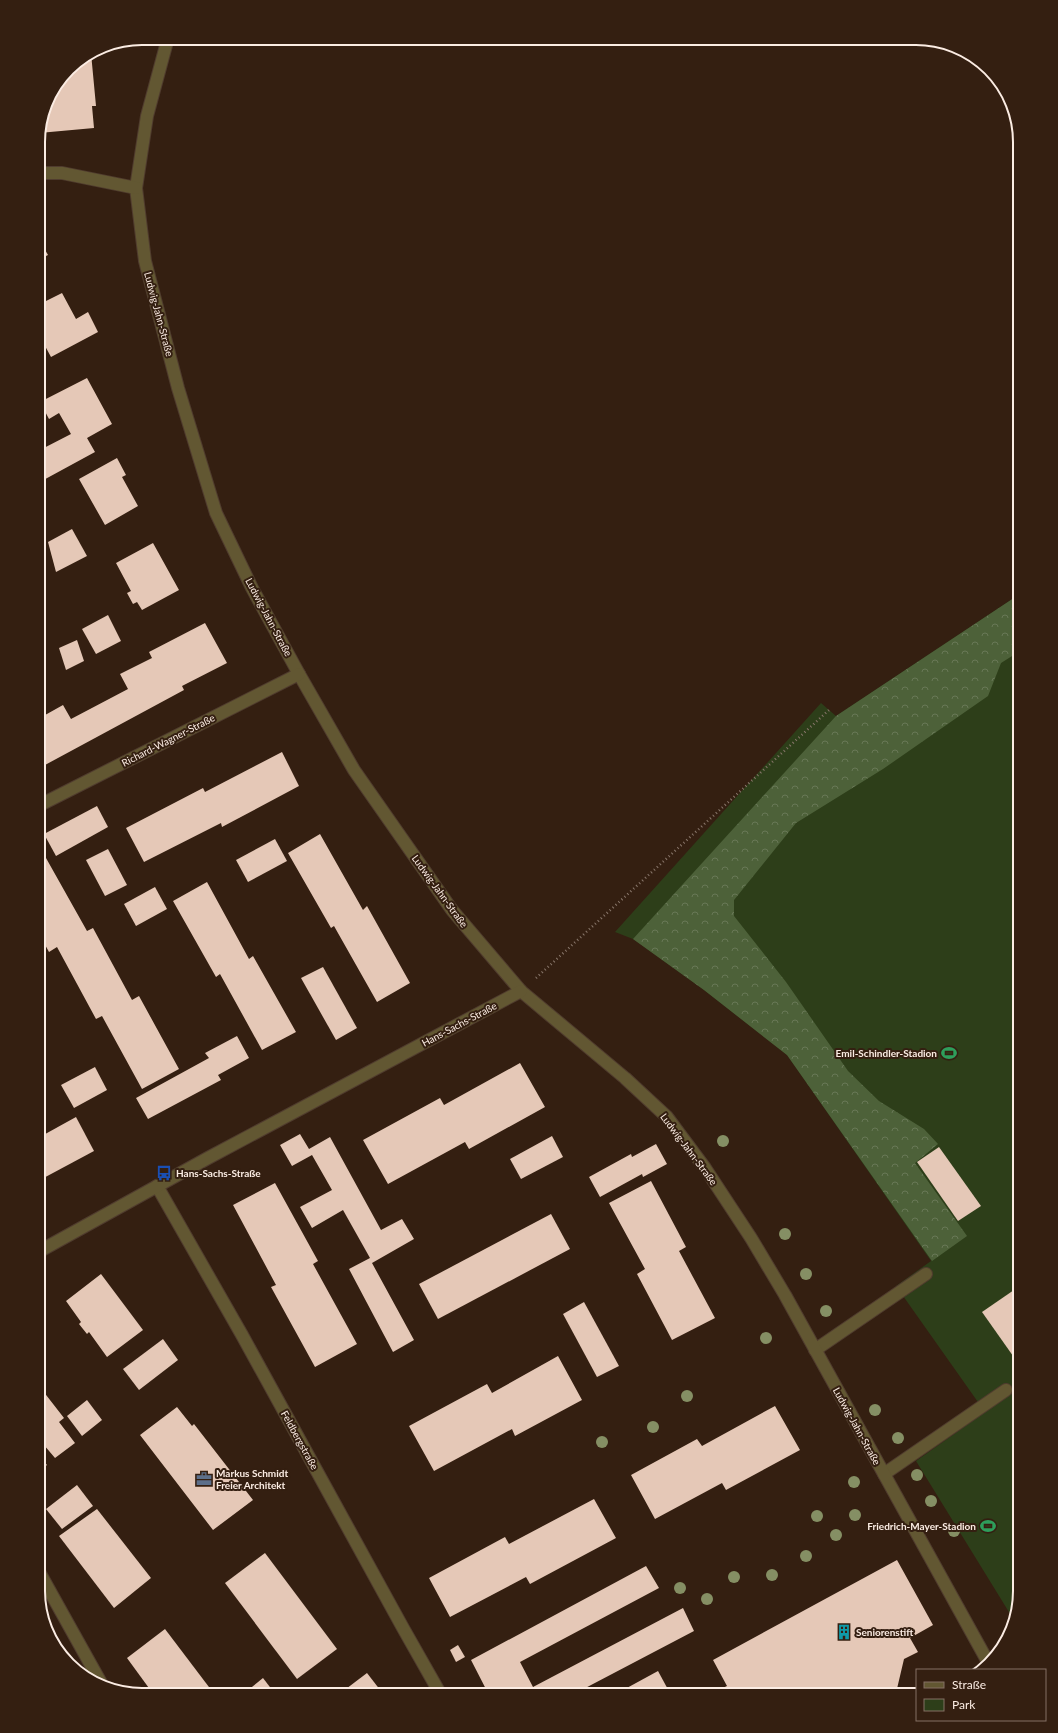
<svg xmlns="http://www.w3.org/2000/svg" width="1058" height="1733" font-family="Lato,sans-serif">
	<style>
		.green { fill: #2d3e19 }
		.forest { fill: url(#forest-crowns) }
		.building { fill: #e5c8b7 }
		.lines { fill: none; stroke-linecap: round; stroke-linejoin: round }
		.service-casing { stroke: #503c2e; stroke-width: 14 }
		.minor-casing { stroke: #503c2e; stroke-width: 14 }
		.path { stroke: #89776b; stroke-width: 2.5; stroke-dasharray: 1 3; stroke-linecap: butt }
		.service { stroke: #625732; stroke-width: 12 }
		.minor { stroke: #625732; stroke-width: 12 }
		.tree { fill: #858f64 }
		.labels { text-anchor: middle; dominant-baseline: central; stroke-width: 4; stroke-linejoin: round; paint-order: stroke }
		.street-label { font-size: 10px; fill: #fbece3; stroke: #341f11 }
		.poi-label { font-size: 10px; font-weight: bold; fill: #fbece3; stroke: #341f11; text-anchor: start }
		.rim { fill: none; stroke: #fbece3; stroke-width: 2 }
	</style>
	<defs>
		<pattern id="forest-crowns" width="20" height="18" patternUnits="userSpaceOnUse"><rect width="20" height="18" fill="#4d6139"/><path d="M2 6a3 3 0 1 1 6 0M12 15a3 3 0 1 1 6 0" fill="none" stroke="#687856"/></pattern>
	</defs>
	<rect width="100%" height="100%" fill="#341f11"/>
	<path class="green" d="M1020,594V1591L1012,1617L916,1461L985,1412L896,1286L931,1261L787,1055L704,990L633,939L615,932L821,703L836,716Z"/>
	<path class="forest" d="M1020,594V651L1001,663L988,696L883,769L796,823L734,900V916L786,982L848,1071L879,1101L924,1129L938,1144L915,1163L967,1236L932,1261L787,1055L704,990L633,939L836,716Z"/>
	<g class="building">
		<path d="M91,53L96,106H92L94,128L39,133L49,96L67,71H69V68Z"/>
		<path d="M38,238L48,255L38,260Z"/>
		<path d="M62,293L76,319L88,312L98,332L51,357L38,333V305Z"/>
		<path d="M87,378L112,424L87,438L95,452L38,483V451L71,434L59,413L49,419L40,402Z"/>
		<path d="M117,458L126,475L122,477L138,506L105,525L79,479Z"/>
		<path d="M72,529L87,556L56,572L48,542Z"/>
		<path d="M153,543L179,590L142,610L137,602L133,604L127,593L131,591L116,563Z"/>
		<path d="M108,615L121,641L96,654L82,629Z"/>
		<path d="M205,623L227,663L182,686L184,690L45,765L43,761L38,763V719L63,705L71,719L128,689L120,674L152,658L149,652Z"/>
		<path d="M77,640L84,661L66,670L59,648Z"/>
		<path d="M38,675L42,683L38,685Z"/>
		<path d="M282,752L299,786L222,827L221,823L144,862L126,828L203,788L205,792Z"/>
		<path d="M97,806L108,827L56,856L44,834Z"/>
		<path d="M320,834L363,910L367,906L410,983L377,1002L334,926L331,928L288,853Z"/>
		<path d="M275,839L287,861L248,882L236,860Z"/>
		<path d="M108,849L127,885L105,896L86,860Z"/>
		<path d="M46,858L87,931L93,928L132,1000L139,996L179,1069L142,1089L102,1016L96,1019L57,947L49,952L38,932V862Z"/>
		<path d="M207,882L249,959L253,956L296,1032L262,1050L220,974L216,977L173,901Z"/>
		<path d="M155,887L167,909L136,926L124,904Z"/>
		<path d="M323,967L357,1028L336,1040L301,978Z"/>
		<path d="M237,1036L249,1058L218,1075L221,1080L148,1119L136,1098L209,1058L205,1053Z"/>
		<path d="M520,1063L545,1107L469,1149L465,1142L388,1184L363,1140L440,1098L444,1105Z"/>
		<path d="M95,1067L107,1090L74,1108L61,1085Z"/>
		<path d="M76,1117L94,1151L38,1181V1138Z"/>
		<path d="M300,1134L309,1149L330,1137L381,1230L402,1219L414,1239L372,1263L414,1340L393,1352L349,1269L370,1258L343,1210L312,1228L300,1207L332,1190L312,1155L292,1166L280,1145Z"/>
		<path d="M552,1136L563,1157L521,1179L510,1159Z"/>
		<path d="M656,1144L667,1164L643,1177L642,1174L600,1197L589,1177L631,1154L632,1157Z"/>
		<path d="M939,1147L981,1206L958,1221L917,1162Z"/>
		<path d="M651,1181L686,1247L679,1251L715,1318L672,1340L637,1274L645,1269L609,1203Z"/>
		<path d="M275,1183L318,1261L313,1264L357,1344L315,1367L271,1287L276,1285L233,1205Z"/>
		<path d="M551,1214L570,1249L438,1319L419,1284Z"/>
		<path d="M101,1274L143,1330L107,1357L89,1332L87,1334L79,1324L81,1322L66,1301Z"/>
		<path d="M1020,1286V1361L1018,1363L982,1312Z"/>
		<path d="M584,1302L619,1366L597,1377L563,1314Z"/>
		<path d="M163,1339L178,1360L139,1390L123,1369Z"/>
		<path d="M558,1356L582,1400L515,1436L512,1429L434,1471L409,1426L487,1384L492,1393Z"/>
		<path d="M38,1380L45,1390L43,1391L64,1418L59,1422L75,1443L55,1458L38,1438Z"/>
		<path d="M87,1400L102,1420L82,1436L67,1416Z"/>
		<path d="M775,1406L800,1450L726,1490L722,1483L655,1519L631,1475L697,1439L702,1446Z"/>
		<path d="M177,1407L192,1426L194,1424L253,1500L213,1530L140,1435Z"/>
		<path d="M38,1455L47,1465L38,1472Z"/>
		<path d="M77,1485L93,1506L62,1529L46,1509Z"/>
		<path d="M594,1499L616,1538L530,1584L526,1577L450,1617L429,1578L505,1537L509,1544Z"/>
		<path d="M97,1509L151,1578L114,1608L59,1536Z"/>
		<path d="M265,1553L337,1649L297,1679L225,1583Z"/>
		<path d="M897,1560L933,1625L910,1638L918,1652L904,1659L896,1693L902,1695H716L714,1692L727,1686L713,1660Z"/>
		<path d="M646,1566L659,1588L520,1662L533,1687L683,1608L694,1631L572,1695H489L471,1660Z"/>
		<path d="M165,1629L215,1695H154L127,1658Z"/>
		<path d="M458,1645L465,1657L456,1662L450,1650Z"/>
		<path d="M658,1671L671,1695H614Z"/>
		<path d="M367,1673L384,1695H338Z"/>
		<path d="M263,1678L276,1695H242Z"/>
	</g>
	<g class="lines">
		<defs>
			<g id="service">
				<path d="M815,1350L926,1274"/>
				<path d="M884,1474L1006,1390"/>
			</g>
			<g id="minor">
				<path d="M168,38L147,116L136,188L145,261L178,388L216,513L252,588L299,674L354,770L452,910L521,991L625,1078L667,1117L705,1168L751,1238L785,1295L988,1662"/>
				<path d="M38,173H62L136,188"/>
				<path d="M38,806L299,674"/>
				<path d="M157,1186L242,1335L403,1628L441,1695"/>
				<path d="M38,1252L208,1158L521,991"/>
				<path d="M38,1570L101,1683"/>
			</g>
		</defs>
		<use href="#service" class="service-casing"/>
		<use href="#minor" class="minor-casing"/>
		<path class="path" d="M536,978L829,710"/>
		<use href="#service" class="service"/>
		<use href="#minor" class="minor"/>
	</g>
	<g class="tree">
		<circle cx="723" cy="1141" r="6"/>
		<circle cx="785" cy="1234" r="6"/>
		<circle cx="806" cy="1274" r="6"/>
		<circle cx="826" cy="1311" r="6"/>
		<circle cx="766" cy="1338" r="6"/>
		<circle cx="687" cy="1396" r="6"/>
		<circle cx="875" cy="1410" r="6"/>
		<circle cx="653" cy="1427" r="6"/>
		<circle cx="898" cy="1438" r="6"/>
		<circle cx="602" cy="1442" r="6"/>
		<circle cx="917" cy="1475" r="6"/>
		<circle cx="854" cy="1482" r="6"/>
		<circle cx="931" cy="1501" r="6"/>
		<circle cx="855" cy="1515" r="6"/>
		<circle cx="817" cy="1516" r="6"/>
		<circle cx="954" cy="1531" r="6"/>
		<circle cx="836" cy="1535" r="6"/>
		<circle cx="806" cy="1556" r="6"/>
		<circle cx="772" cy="1575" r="6"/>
		<circle cx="734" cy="1577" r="6"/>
		<circle cx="680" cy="1588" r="6"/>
		<circle cx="707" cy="1599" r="6"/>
	</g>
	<defs>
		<symbol id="stadium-bare" viewBox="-9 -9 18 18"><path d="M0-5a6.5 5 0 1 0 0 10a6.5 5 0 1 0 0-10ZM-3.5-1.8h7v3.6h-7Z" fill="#2e9e5b" stroke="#341f11" stroke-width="2.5" paint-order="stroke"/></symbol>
		<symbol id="bus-bare" viewBox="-9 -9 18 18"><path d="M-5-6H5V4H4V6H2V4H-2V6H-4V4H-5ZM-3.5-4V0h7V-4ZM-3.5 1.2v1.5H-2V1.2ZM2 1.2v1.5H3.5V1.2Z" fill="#1a4fb4" stroke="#341f11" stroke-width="2.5" paint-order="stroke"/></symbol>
		<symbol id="office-bare" viewBox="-9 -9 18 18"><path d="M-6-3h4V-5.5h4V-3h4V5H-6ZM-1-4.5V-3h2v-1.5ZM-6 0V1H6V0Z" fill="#5c6f8a" stroke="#341f11" stroke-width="2.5" paint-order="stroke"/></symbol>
		<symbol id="building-bare" viewBox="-9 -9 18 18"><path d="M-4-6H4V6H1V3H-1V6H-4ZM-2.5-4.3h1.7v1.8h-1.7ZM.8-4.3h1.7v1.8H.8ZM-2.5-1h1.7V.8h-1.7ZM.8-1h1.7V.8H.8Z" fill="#0f9aa8" stroke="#341f11" stroke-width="2.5" paint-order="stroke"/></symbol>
	</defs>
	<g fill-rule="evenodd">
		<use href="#stadium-bare" x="938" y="1042" width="22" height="22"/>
		<use href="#bus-bare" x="153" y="1162" width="22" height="22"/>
		<use href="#office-bare" x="193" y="1468" width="22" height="22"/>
		<use href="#stadium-bare" x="977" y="1515" width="22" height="22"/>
		<use href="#building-bare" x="833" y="1621" width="22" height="22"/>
	</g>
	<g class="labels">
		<g class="street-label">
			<text transform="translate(159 314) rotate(75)">Ludwig-Jahn-Straße</text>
			<text transform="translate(269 617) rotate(62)">Ludwig-Jahn-Straße</text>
			<text transform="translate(168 740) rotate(-27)">Richard-Wagner-Straße</text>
			<text transform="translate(440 891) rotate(54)">Ludwig-Jahn-Straße</text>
			<text transform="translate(459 1024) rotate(-28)">Hans-Sachs-Straße</text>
			<text transform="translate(689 1149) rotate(53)">Ludwig-Jahn-Straße</text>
			<text transform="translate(857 1426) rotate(61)">Ludwig-Jahn-Straße</text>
			<text transform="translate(300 1440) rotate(61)">Feldbergstraße</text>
		</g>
		<g class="poi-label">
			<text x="937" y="1053" text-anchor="end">Emil-Schindler-Stadion</text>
			<text x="176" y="1173">Hans-Sachs-Straße</text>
			<text x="216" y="1473">Markus Schmidt<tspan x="216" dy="12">Freier Architekt</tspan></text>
			<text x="976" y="1526" text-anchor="end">Friedrich-Mayer-Stadion</text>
			<text x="856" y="1632">Seniorenstift</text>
		</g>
	</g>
	<path d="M0 0H1058V1733H0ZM142 45H916A97 97 0 0 1 1013 142V1591A97 97 0 0 1 916 1688H142A97 97 0 0 1 45 1591V142A97 97 0 0 1 142 45Z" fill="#341f11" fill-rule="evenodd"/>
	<path class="rim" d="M142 45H916A97 97 0 0 1 1013 142V1591A97 97 0 0 1 916 1688H142A97 97 0 0 1 45 1591V142A97 97 0 0 1 142 45Z"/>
	<rect x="916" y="1669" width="130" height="52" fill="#341f11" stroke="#847165"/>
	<rect x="924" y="1682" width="20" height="6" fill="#625732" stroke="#847165"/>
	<text x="952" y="1689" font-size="12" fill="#fbece3">Straße</text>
	<rect x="924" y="1699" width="20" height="12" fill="#2d3e19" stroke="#847165"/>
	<text x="952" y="1709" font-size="12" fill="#fbece3">Park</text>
</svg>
